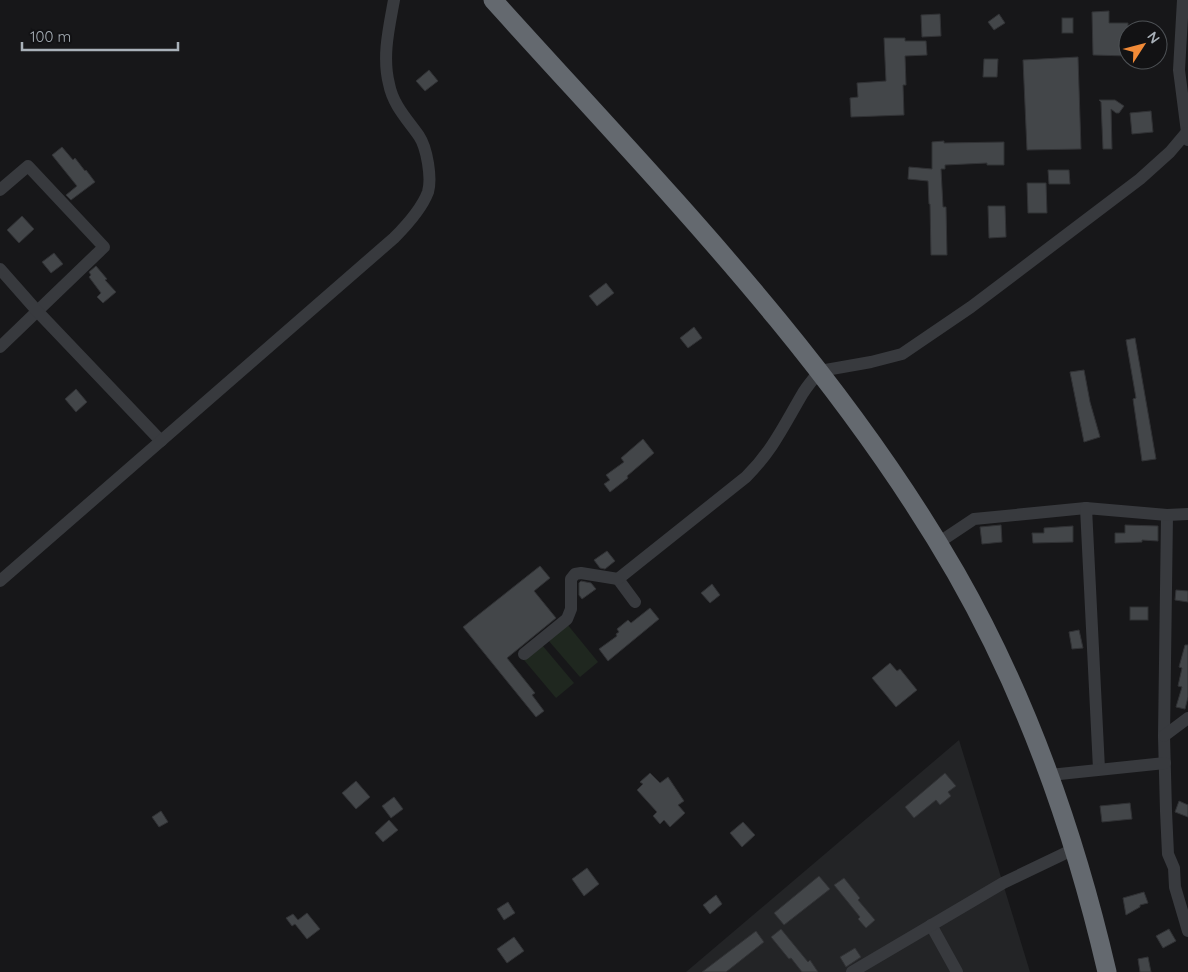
<svg xmlns="http://www.w3.org/2000/svg" width="1188" height="972" font-family="Quicksand,sans-serif">
	<style>
		.built { fill: #232426 }
		.grass { fill: #1f271f }
		.building { fill: #434649; stroke: #313235 }
		.lines { fill: none; stroke-linecap: round; stroke-linejoin: round }
		.minor { stroke: #383a3e; stroke-width: 12 }
		.highway { stroke: #64696f; stroke-width: 19 }
	</style>
	<rect width="100%" height="100%" fill="#171719"/>
	<path class="built" d="M959,740L1030,972H686Z"/>
	<g class="grass">
		<path d="M567,624L598,662L580,677L548,640Z"/>
		<path d="M542,645L574,683L556,698L524,660Z"/>
	</g>
	<g class="building">
		<path d="M1109,11V23H1128V56L1093,55L1092,12Z"/>
		<path d="M940,14L941,36L922,37L921,15Z"/>
		<path d="M999,14L1005,23L994,30L988,22Z"/>
		<rect x="1062" y="18" width="11" height="15"/>
		<path d="M884,38H905V41H926L927,55L905,56L906,85H903L904,115L851,117L850,98L858,97L857,83L886,81Z"/>
		<path d="M1078,57L1081,149L1027,150L1023,60Z"/>
		<path d="M984,59H998L997,77H983Z"/>
		<path d="M429,70L438,81L425,91L416,81Z"/>
		<path d="M1099,100H1115L1124,106L1119,113H1116L1111,109L1112,149H1103L1101,102Z"/>
		<path d="M1151,111L1153,132L1132,134L1130,113Z"/>
		<path d="M944,141V143L1004,142V165H987V163L945,165V169H941L943,207H946L947,255H931L930,204H929L928,181L908,179L909,167L932,169V142Z"/>
		<path d="M62,147L73,160L75,158L85,171L86,170L95,182L71,200L66,195L77,186L52,155Z"/>
		<path d="M1048,170H1069L1070,184H1049Z"/>
		<path d="M1027,183H1046L1047,213H1028Z"/>
		<path d="M988,206H1005L1006,237L989,238Z"/>
		<path d="M22,216L34,229L19,243L7,230Z"/>
		<path d="M54,253L63,264L51,273L42,262Z"/>
		<path d="M96,266L107,279L105,280L116,292L103,303L97,297L101,293L89,277L91,275L89,272Z"/>
		<path d="M606,283L614,293L597,306L589,296Z"/>
		<path d="M694,327L702,338L688,348L680,338Z"/>
		<path d="M1135,338L1156,459L1142,461L1133,399L1136,398L1126,340Z"/>
		<path d="M1084,370L1090,402L1100,437L1084,442L1070,372Z"/>
		<path d="M76,389L87,402L76,412L65,399Z"/>
		<path d="M643,439L654,453L627,476L628,478L610,492L604,484L610,480L606,475L624,462L621,458Z"/>
		<path d="M1001,525L1002,542L982,544L980,527Z"/>
		<path d="M1125,525L1158,526V541L1142,540V542L1115,543V533H1125Z"/>
		<path d="M1073,526V542L1033,543L1032,533H1044V528Z"/>
		<path d="M607,551L615,561L605,569L600,568L594,560Z"/>
		<path d="M540,566L550,578L534,591L556,618L507,658L535,693L532,695L544,711L536,717L463,627Z"/>
		<path d="M581,581L591,583L596,589L582,599L579,595V583Z"/>
		<path d="M712,584L720,595L710,603L701,593Z"/>
		<path d="M1176,590L1188,591V602L1175,600Z"/>
		<rect x="1130" y="607" width="18" height="13"/>
		<path d="M650,608L659,619L608,661L599,649L617,636L616,634L619,632L617,629L628,620L631,623Z"/>
		<path d="M1079,630L1083,648L1072,649L1069,632Z"/>
		<path d="M1185,645H1188V697L1185,709L1176,707L1182,687L1178,686L1182,668L1179,667Z"/>
		<path d="M890,663L897,671L900,669L917,690L896,707L872,678Z"/>
		<path d="M650,773L660,783L668,777L684,801L678,805L685,813L670,827L664,820L660,824L653,816L657,812L637,790L643,784L640,782Z"/>
		<path d="M945,773L956,786L948,792L951,796L940,805L936,800L914,818L905,807Z"/>
		<path d="M356,781L370,797L356,809L342,793Z"/>
		<path d="M394,797L403,809L391,818L382,806Z"/>
		<path d="M1179,801L1188,805V817L1175,812Z"/>
		<path d="M1130,803L1132,819L1102,822L1100,806Z"/>
		<path d="M161,811L168,822L159,827L152,817Z"/>
		<path d="M389,820L398,830L383,842L375,833Z"/>
		<path d="M743,822L755,835L742,847L730,833Z"/>
		<path d="M587,868L599,884L584,896L572,879Z"/>
		<path d="M819,876L830,889L784,925L774,913Z"/>
		<path d="M844,878L860,898L858,900L875,920L866,928L858,919L860,917L834,885Z"/>
		<path d="M1144,892L1148,903L1140,905V907L1126,915L1123,898Z"/>
		<path d="M716,895L722,904L710,914L703,905Z"/>
		<path d="M508,902L515,913L504,920L497,909Z"/>
		<path d="M307,913L320,929L307,939L295,924L292,926L286,918L293,914L298,920Z"/>
		<path d="M781,929L808,962L810,960L818,972H802L791,958L789,959L771,937Z"/>
		<path d="M1169,929L1176,941L1163,948L1156,936Z"/>
		<path d="M756,931L764,942L726,972H702Z"/>
		<path d="M514,937L524,951L507,963L497,949Z"/>
		<path d="M855,948L861,957L846,967L840,957Z"/>
		<path d="M1148,957L1151,972H1140L1138,959Z"/>
	</g>
	<g class="lines">
		<g class="minor">
			<path d="M1183,0L1179,70L1188,140"/>
			<path d="M0,190L28,166L104,247L0,347"/>
			<path d="M0,269L38,312L161,441"/>
			<path d="M1167,515L1164,736L1166,811L1168,854L1174,868L1175,887L1188,931"/>
			<path d="M938,543L974,519L1086,508"/>
			<path d="M618,579L635,602"/>
			<path d="M0,581L394,238C406,226 422,208 428,192C432,178 427,148 419,136C407,119 393,105 389,84C382,56 389,28 394,0"/>
			<path d="M524,654L567,619L571,609V579L575,574L581,573L618,579L746,477C773,450 784,425 803,393C808,385 814,378 820,371L871,362L902,354L971,307L1140,179L1170,152L1186,133"/>
			<path d="M1164,736L1188,718"/>
			<path d="M1099,769L1086,508L1167,515L1188,514"/>
			<path d="M1050,775L1165,763"/>
			<path d="M931,925L957,972"/>
			<path d="M852,972L1003,883L1074,849"/>
		</g>
		<path class="highway" d="M493,0C658,183 832,358 956,573C1027,697 1075,834 1107,972"/>
	</g>
	<g transform="translate(1143 45) rotate(54)"><circle r="24" fill="#121214" stroke="#4e5256"/>
	<path d="M0-4L9 19L0 12L-9 19Z" fill="#f18a37"/>
	<text y="-8" font-size="14" font-weight="bold" text-anchor="middle" fill="#a9b1b9">N</text>
	</g>
	<path d="M22 42v8h156v-8" fill="none" stroke="#a9b1b9" stroke-width="2.5"/>
	<text x="30" y="42" font-size="15" fill="#a9b1b9" stroke="#121214" stroke-width="4" paint-order="stroke">100 m</text>
</svg>
